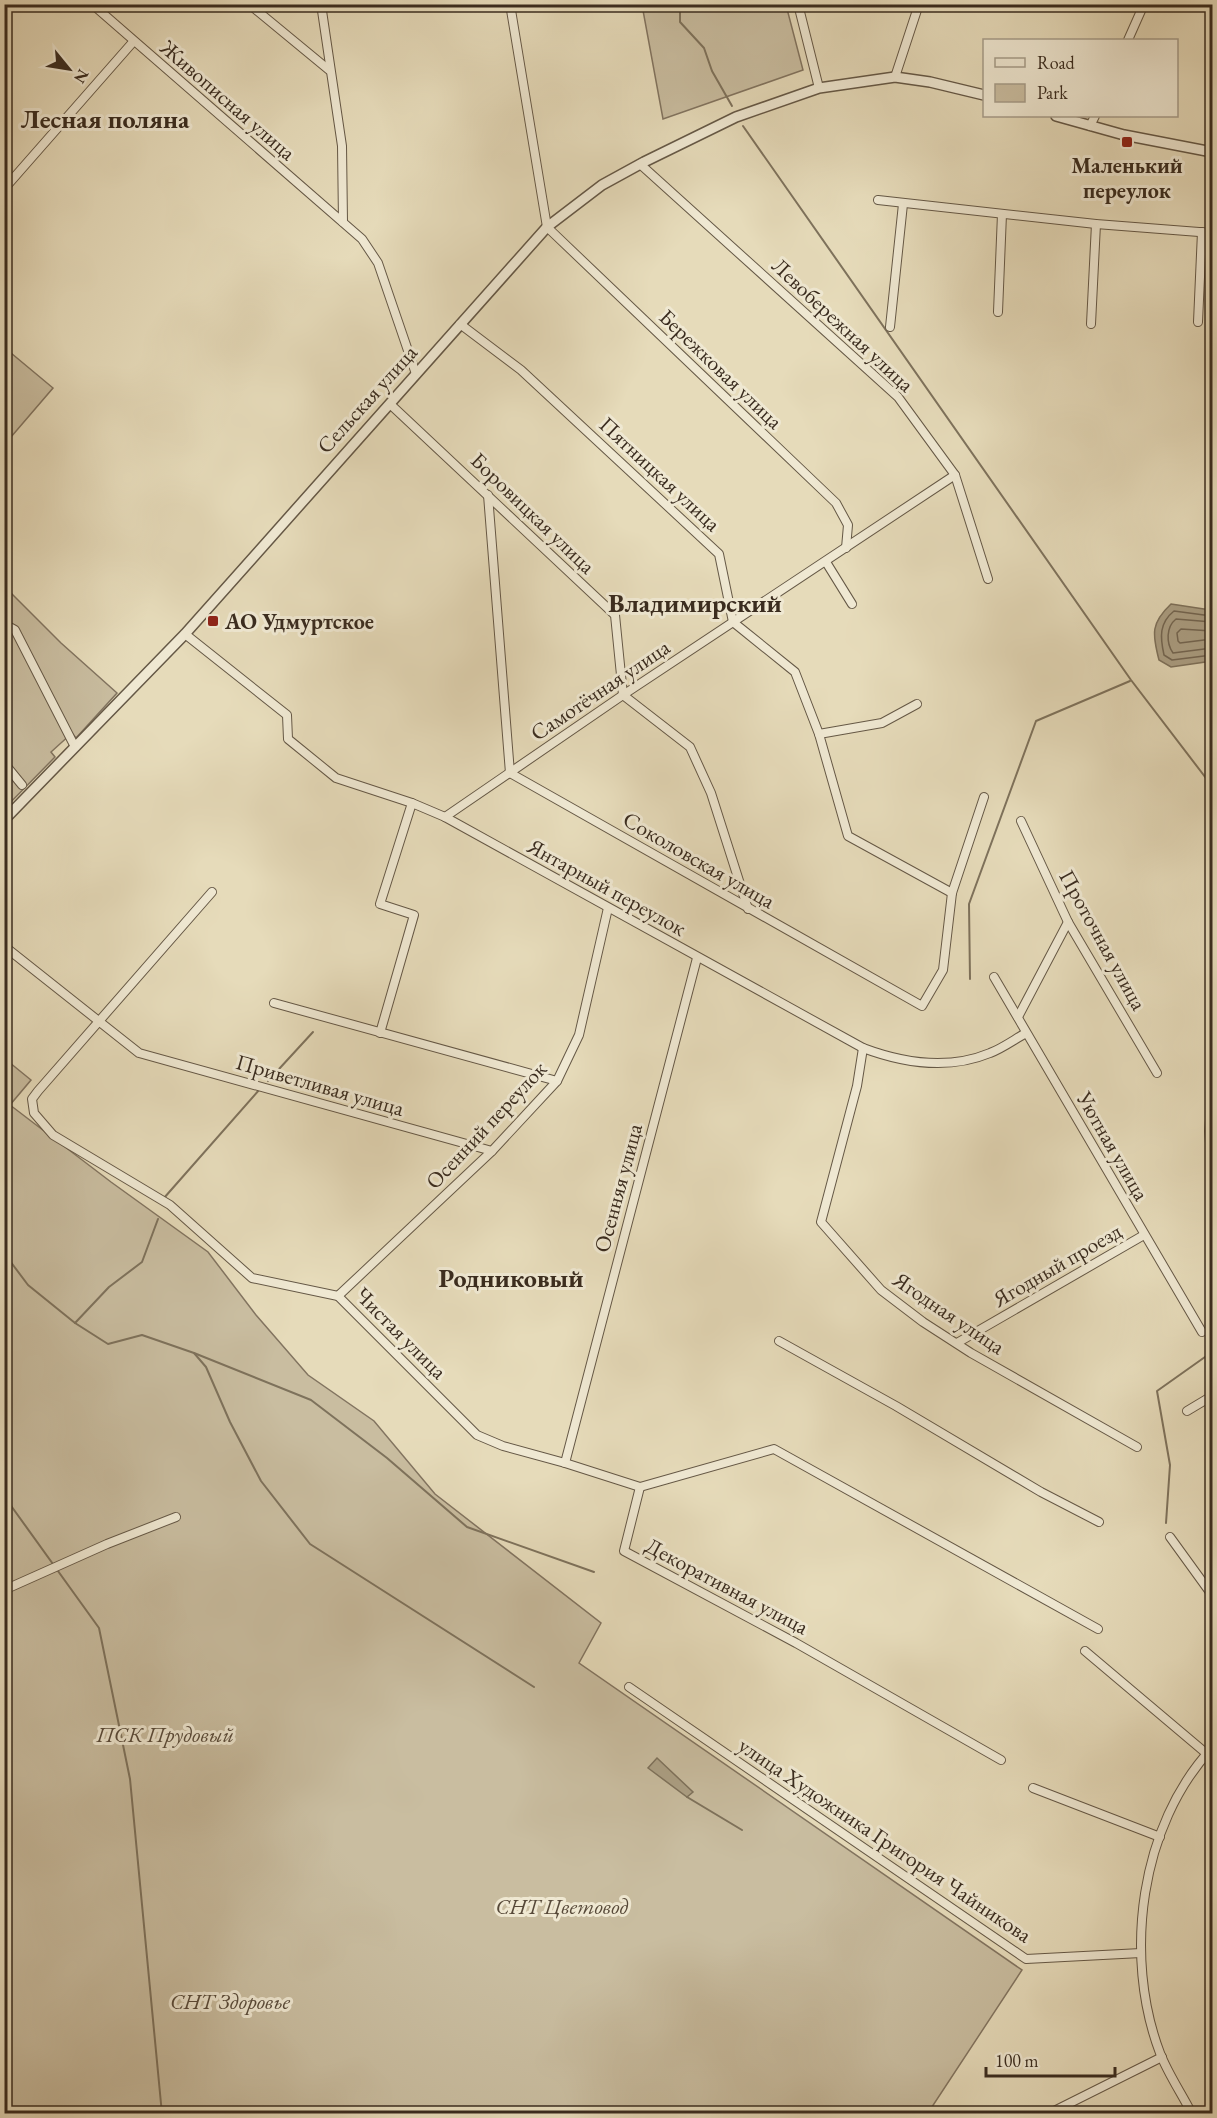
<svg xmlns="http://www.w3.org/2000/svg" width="1217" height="2118" font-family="'EB Garamond',serif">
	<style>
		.green { fill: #c9bda0; stroke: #827460; stroke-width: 1.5 }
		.water { fill: #aca085; stroke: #7e725c; stroke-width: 1.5 }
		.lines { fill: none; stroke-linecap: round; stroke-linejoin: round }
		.shore { stroke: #736652; stroke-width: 1.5 }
		.stream { stroke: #7e725c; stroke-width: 2 }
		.minor-casing { stroke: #655846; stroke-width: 10 }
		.tertiary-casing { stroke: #655846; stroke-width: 12 }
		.minor { stroke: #efe8d2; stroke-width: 8 }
		.tertiary { stroke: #efe8d2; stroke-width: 9 }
		.poi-dot { fill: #8f2418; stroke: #efe8d2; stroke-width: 2 }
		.labels { text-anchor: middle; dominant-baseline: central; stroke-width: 6; stroke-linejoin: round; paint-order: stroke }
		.street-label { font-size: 22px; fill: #3a2c1f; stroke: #efe8d2 }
		.poi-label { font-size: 22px; font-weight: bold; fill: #3a2c1f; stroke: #efe8d2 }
		.park-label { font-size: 22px; font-style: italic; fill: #574939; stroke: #efe8d2 }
		.quarter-label { font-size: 26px; font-weight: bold; fill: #3a2c1f; stroke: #efe8d2 }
	</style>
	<rect width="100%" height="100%" fill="#e6dbba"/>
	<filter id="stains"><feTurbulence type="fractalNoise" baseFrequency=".00333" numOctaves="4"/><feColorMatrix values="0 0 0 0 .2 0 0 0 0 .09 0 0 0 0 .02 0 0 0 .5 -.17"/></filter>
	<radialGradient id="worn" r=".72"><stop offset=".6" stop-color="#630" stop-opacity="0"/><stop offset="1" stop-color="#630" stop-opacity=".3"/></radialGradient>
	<g class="green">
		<path d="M642,5H786L803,70L663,119Z"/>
		<path d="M5,348L53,388L5,444Z"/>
		<path d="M6,588L61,643L117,693L76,738L72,733L51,752L55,757L5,808L4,589Z"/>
		<path d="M4,1058L31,1080L10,1105L111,1182L208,1252L256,1315L308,1375L374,1421L435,1494L601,1623L579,1663L1022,1970L928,2113H5Z"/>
	</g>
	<g class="water">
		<path d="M1171,604L1204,609H1212V661L1171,667L1159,660C1152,633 1151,623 1171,604Z"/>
		<path d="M657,1758L693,1792L687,1797L648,1768Z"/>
	</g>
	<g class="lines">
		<g class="shore">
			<path d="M1212,615H1204L1174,611C1159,623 1160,637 1164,655L1172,660L1212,655"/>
			<path d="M1212,622L1176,619C1166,627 1166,643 1173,653L1212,648"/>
			<path d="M1212,631L1181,629L1177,633L1178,641L1180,643L1212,639"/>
		</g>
		<g class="stream">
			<path d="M680,4V22L704,48L712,71L732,106"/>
			<path d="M743,126L1131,680L1212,786"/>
			<path d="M970,979L969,904L1036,721L1130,681"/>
			<path d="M1212,1048L1205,1131L1212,1216"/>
			<path d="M268,1081L313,1032"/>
			<path d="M164,1198L259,1090"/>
			<path d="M4,1253L28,1285L75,1323L108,1344L142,1335L194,1353L206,1367L230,1422L261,1481L310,1544L534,1687"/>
			<path d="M75,1323L109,1287L142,1262L158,1219"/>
			<path d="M194,1353L311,1400L387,1458L467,1527L594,1572"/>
			<path d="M4,1496L99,1628L130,1779L162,2114"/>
			<path d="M1166,1523L1170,1465L1157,1391L1212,1352"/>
			<path d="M687,1797L742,1830"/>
		</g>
		<defs>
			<g id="minor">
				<path d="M92,4L362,239L378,263L416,374"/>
				<path d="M249,4L329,70"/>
				<path d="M321,4L342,146L343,222"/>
				<path d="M510,4L547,227L836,503L848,525L846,548"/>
				<path d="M798,4L819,88"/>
				<path d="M1128,40L1144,4"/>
				<path d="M895,77L919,4"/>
				<path d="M1090,126L1095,116"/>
				<path d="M640,164L898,397L955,475L988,579"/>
				<path d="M4,189L133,42"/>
				<path d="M878,200L1096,224L1212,233"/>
				<path d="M998,312L1002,214"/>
				<path d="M1198,322L1202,232"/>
				<path d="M460,324L521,370L719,554L733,622L795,672L819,734L848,836L952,893"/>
				<path d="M1091,324L1096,224"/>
				<path d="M890,327L903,204"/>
				<path d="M390,404L615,615L623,695L690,747L711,793L748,909"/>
				<path d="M488,495L510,773L922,1006L943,970L952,893L984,797"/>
				<path d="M826,562L852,604"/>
				<path d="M4,624L15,630L75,747"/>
				<path d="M185,634L287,715L288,739L336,778L412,803"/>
				<path d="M819,734L882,723L917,704"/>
				<path d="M4,763L22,785"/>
				<path d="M445,817L623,695L955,475"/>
				<path d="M1021,821L1068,922L1157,1073"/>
				<path d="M212,892L38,1091L32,1099L34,1113L53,1135L170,1205L252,1278L338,1296L477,1435L503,1446L565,1463L640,1487"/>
				<path d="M4,946L139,1053L492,1151"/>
				<path d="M994,977L1202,1332"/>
				<path d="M274,1003L557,1081"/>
				<path d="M1018,1017L1068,922"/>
				<path d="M380,1033L414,915L380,904L412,803L445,817L863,1048C903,1063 949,1070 990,1053C1003,1048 1015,1039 1026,1033"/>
				<path d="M863,1048L857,1086L821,1222L881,1290L923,1322L971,1353L1137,1447"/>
				<path d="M338,1296L492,1151L557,1081L579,1035L608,908"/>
				<path d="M779,1341L896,1406L1041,1492L1099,1522"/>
				<path d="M957,1343L1144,1235"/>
				<path d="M1187,1411L1212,1396"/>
				<path d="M565,1463L697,958"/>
				<path d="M640,1487L774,1449L1098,1629"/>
				<path d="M640,1487L624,1551L796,1643L1001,1760"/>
				<path d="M1170,1537L1212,1595"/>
				<path d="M4,1590L107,1544L176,1517"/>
				<path d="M1085,1651L1207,1754"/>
				<path d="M629,1687L1026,1959L1141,1953"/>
				<path d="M1033,1788L1160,1837"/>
				<path d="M1048,2114L1162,2057"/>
				<path d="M1192,2114C1182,2094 1168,2074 1160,2053C1123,1956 1140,1825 1212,1748"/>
			</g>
			<g id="tertiary">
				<path d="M1056,116L1124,135L1212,152"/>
				<path d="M4,820L185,634L547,227L602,185L644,162L736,117L819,88L895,77L930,82L984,95"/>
			</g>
		</defs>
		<use href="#minor" class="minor-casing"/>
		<use href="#tertiary" class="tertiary-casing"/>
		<use href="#minor" class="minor"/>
		<use href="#tertiary" class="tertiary"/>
	</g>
	<g class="poi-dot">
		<rect x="1121" y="136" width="12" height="12" rx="3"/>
		<rect x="207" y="615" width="12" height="12" rx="3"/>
	</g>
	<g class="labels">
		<g class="street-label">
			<text transform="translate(228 100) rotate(41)">Живописная улица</text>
			<text transform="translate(843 325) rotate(43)">Левобережная улица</text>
			<text transform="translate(721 369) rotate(44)">Бережковая улица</text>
			<text transform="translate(367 399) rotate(-48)">Сельская улица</text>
			<text transform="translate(660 474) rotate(43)">Пятницкая улица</text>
			<text transform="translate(533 513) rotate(44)">Боровицкая улица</text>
			<text transform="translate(600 690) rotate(-34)">Самотёчная улица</text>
			<text transform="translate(699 860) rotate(30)">Соколовская улица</text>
			<text transform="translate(607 887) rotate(29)">Янтарный переулок</text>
			<text transform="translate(1103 940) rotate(61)">Проточная улица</text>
			<text transform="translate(320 1085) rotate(16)">Приветливая улица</text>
			<text transform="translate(486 1125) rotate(-47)">Осенний переулок</text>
			<text transform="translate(1113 1146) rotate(60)">Уютная улица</text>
			<text transform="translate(618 1188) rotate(-75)">Осенняя улица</text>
			<text transform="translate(1057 1265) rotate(-30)">Ягодный проезд</text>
			<text transform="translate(949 1313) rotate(34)">Ягодная улица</text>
			<text transform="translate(401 1333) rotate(45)">Чистая улица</text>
			<text transform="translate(727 1586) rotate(28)">Декоративная улица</text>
			<text transform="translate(885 1840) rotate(34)">улица Художника Григория Чайникова</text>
		</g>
		<g class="poi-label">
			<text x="1127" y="165">Маленький<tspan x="1127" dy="25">переулок</tspan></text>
			<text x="225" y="621" text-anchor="start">АО Удмуртское</text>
		</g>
		<g class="park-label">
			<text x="165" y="1734">ПСК Прудовый</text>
			<text x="562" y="1906">СНТ Цветовод</text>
			<text x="230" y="2001">СНТ Здоровье</text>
		</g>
		<g class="quarter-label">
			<text x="105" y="119">Лесная поляна</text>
			<text x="695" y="603">Владимирский</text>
			<text x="511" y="1278">Родниковый</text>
		</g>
	</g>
	<rect width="1217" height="2118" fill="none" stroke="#e6dbba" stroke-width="24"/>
	<rect x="6" y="6" width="1205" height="2106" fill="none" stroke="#3a2c1f" stroke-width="3"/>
	<rect x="12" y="12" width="1193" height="2094" fill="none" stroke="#3a2c1f" stroke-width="1.5"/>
	<rect x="983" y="39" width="195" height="78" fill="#efe8d2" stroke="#a79d8a" stroke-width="1.5"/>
	<rect x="995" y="58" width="30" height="9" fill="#efe8d2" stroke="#a79d8a" stroke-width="1.5"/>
	<text x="1037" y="69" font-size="18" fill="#3a2c1f">Road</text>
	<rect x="995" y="84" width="30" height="18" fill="#c9bda0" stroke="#a79d8a" stroke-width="1.5"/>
	<text x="1037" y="99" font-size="18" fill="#3a2c1f">Park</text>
	<g transform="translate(69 69) rotate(120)" stroke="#efe8d2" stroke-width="4.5" paint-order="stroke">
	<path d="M0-4.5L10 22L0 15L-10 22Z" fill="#3a2c1f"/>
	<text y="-9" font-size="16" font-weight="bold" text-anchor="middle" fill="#3a2c1f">N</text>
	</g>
	<path d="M986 2067v9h129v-9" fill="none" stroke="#3a2c1f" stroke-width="3"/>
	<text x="995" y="2067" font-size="18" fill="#3a2c1f" stroke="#efe8d2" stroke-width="4.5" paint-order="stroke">100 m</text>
	<rect width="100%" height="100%" filter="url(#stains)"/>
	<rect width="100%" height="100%" fill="url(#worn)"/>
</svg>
